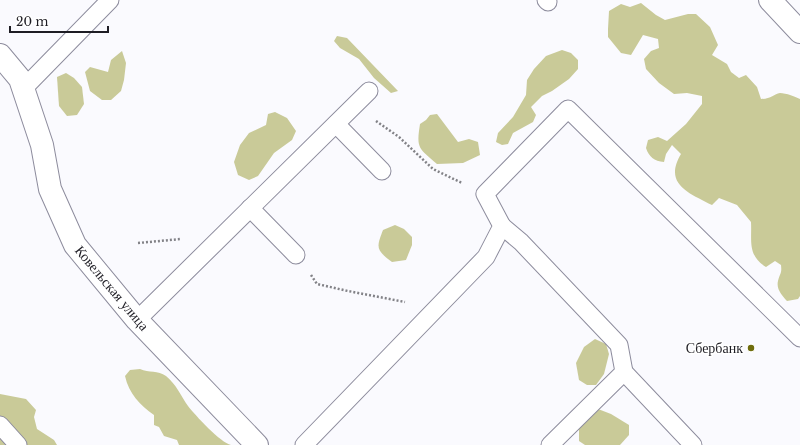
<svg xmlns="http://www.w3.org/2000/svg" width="800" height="445" font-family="'Libre Baskerville',serif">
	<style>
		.forest { fill: #c9ca98 }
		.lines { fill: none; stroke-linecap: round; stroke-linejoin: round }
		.lane-casing { stroke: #8d8c9d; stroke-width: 19 }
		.street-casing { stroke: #8d8c9d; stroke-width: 24 }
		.secondary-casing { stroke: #8d8c9d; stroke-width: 24 }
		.path { stroke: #828287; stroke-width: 2.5; stroke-dasharray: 2 2; stroke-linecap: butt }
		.lane { stroke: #fff; stroke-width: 17 }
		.street { stroke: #fff; stroke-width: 22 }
		.secondary { stroke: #fff; stroke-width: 22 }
		.poi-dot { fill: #6f6d0d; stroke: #fff; stroke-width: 1.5 }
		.labels { text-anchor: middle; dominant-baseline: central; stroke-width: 3; stroke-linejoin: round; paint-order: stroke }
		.street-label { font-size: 14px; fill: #1e1d24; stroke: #fff }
		.poi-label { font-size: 14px; fill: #1e1d24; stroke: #fff; text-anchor: end }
	</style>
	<rect width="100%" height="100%" fill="#fafafe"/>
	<g class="forest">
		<path d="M641,3L656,15L665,20L688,14H696L710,27L718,45L712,55L727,64L731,72L739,78L746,75L757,87L761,99C771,99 774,94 780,93C786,93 796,97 800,99V296L798,299L787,301C782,295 776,289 778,281C780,273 782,274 781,265L775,261L766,267C747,255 752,241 751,222L737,205L719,198L712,205C689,193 663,184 681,154L672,145L666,154L664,162C654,161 649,157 646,148L648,140L658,137L667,141L686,124L702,104V96L687,93L674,94L659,83L646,69L644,59L651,51L659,48L658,39L643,35L631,55L621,53L608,37V29L609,11L621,4L630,7Z"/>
		<path d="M337,36L347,38L398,91L391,93L374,78L359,59L340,48L334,41Z"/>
		<path d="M562,50L571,53L578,60V69L569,79L552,91L542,96L531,107L536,115L533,122L513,133L508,144L502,145L496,142L498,133L513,117L526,95L527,80L534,69L546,56Z"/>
		<path d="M122,51L126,63L124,80L121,91L111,100H102L90,91L85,72L90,67L108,72L111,60Z"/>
		<path d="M66,73L74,78L82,87L84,104L77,115L67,116L59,106L57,77Z"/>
		<path d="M275,112L287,118L296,131L292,140L274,153L258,176L249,180L238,175L234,162L240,145L249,133L266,125L268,114Z"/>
		<path d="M437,114L458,142L469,139L478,142L480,155L463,163L437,164C419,148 416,149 420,124L426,120L430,115Z"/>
		<path d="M395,225L404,229L412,237V245L406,260L392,262C376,250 376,248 383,230Z"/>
		<path d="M595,339L606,344L609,354L604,374L596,385H587L579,380L576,363L584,347Z"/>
		<path d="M140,369C149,373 158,370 166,376C176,384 181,396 188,406C195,415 221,443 231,445H179L177,440L164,436L159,427L154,425V415C140,405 129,394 125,376L130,370Z"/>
		<path d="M0,394L26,399L36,410L34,417L37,429L54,440L57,445H0Z"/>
		<path d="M598,409L611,414L629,425V435L620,445H585L579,441V427Z"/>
	</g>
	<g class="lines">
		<defs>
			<g id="lane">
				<path d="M546,0L548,2"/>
				<path d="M23,89L110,0"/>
				<path d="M336,124L382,171"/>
				<path d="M250,208L296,255"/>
				<path d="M502,226L521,242L619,345L624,372L550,445"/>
				<path d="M137,320L369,91"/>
				<path d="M624,372L693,445"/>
				<path d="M0,425L18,445"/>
				<path d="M304,445L486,257L502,226L485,194L568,109L800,338"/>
			</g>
			<path id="street" d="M0,55L20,79L42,145L50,189L75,245L137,320L257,445"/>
			<path id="secondary" d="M770,0L800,32"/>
		</defs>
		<use href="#lane" class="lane-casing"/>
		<use href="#street" class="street-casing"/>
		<use href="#secondary" class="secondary-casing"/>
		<g class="path">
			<path d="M376,121L399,137L433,169L462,183"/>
			<path d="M138,243L181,239"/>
			<path d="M311,275L317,284L348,291L405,302"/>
		</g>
		<use href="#lane" class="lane"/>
		<use href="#street" class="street"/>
		<use href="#secondary" class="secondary"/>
	</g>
	<circle class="poi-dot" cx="751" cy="348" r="4"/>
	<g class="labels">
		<g class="street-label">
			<text transform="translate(112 288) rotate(50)">Ковельская улица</text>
		</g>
		<g class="poi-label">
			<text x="743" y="348">Сбербанк</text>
		</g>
	</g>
	<path d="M10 26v6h98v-6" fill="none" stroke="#1e1d24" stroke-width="2"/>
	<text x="16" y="26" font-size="12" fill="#1e1d24" stroke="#ffffff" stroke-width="3" paint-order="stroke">20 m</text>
</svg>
